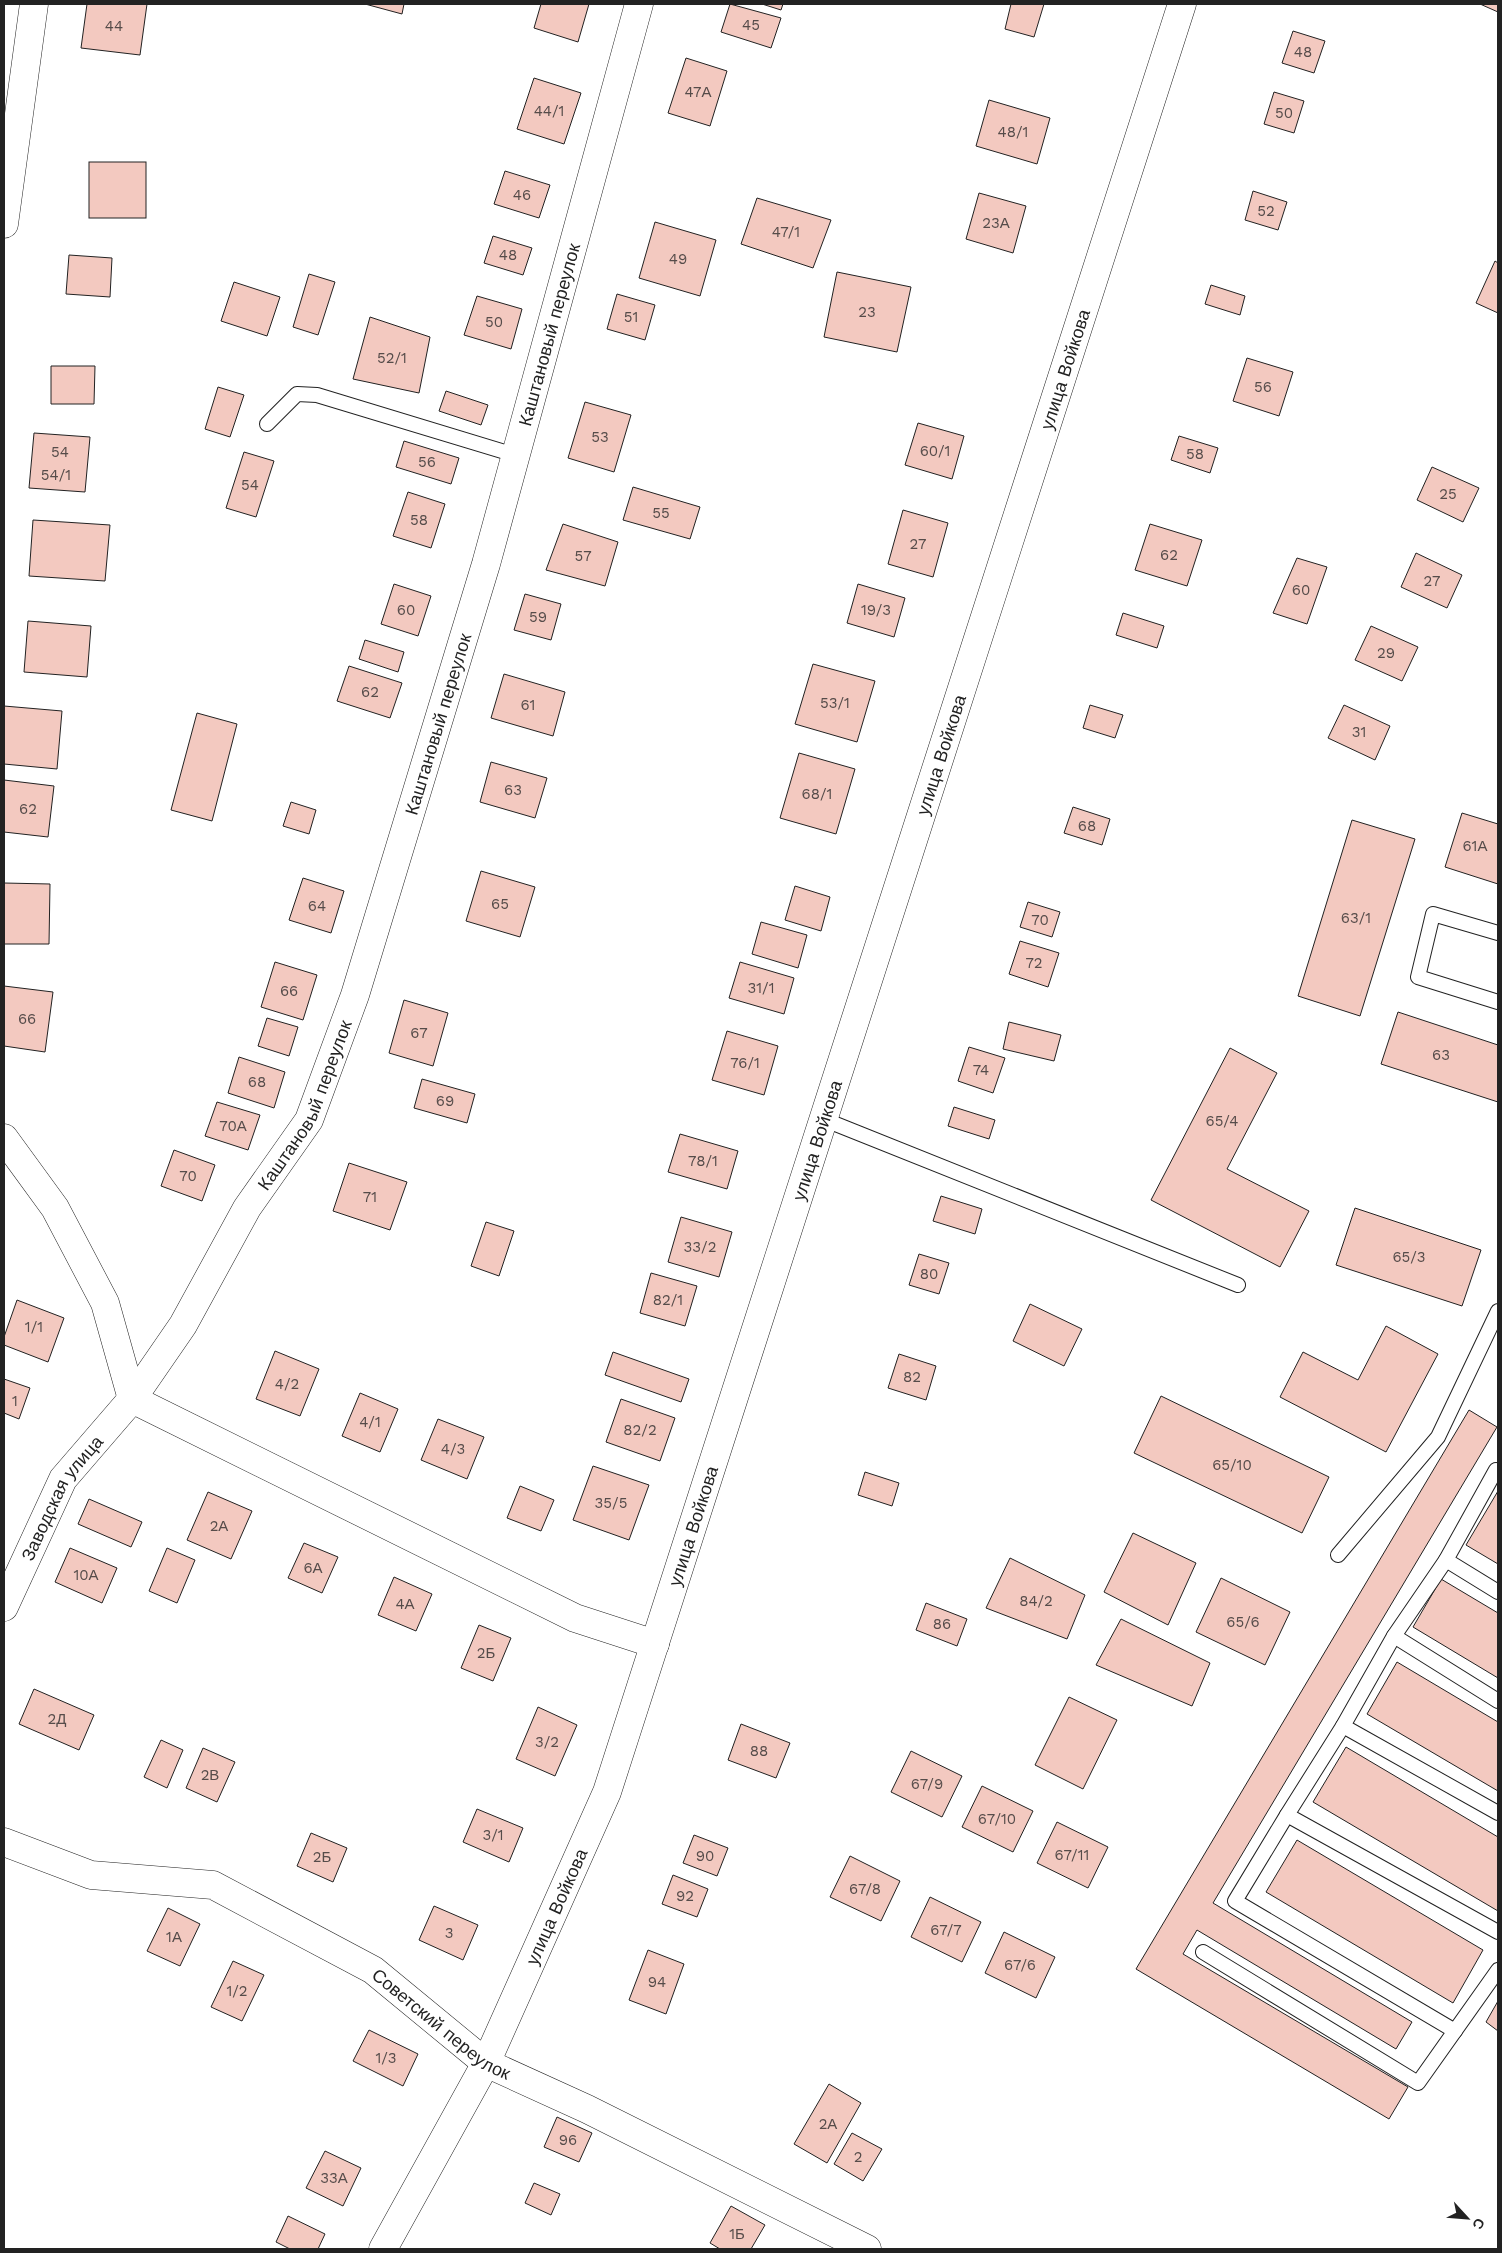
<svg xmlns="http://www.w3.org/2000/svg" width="1502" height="2253" font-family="'Work Sans',sans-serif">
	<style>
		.building { fill: #f3c9c0; stroke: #222 }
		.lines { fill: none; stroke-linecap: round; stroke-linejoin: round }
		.lane-casing { stroke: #222; stroke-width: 16 }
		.street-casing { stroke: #222; stroke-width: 29 }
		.lane { stroke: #fff; stroke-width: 14 }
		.street { stroke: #fff; stroke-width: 28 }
		.labels { text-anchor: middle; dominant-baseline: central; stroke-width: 4; stroke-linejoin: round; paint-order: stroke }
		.number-label { font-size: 15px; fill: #564c4a }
		.street-label { font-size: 18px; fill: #222; stroke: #fff }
	</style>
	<rect width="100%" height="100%" fill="#fff"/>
	<g class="building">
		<path d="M87,4H147L140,55L81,48Z"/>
		<path d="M365,4H404L402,14Z"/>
		<path d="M541,4H589L578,42L534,28Z"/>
		<path d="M730,4L781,18L771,48L721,32Z"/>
		<path d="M762,4H783L781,10Z"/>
		<path d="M1011,4H1044L1034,37L1005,29Z"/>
		<path d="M1480,4H1498V12Z"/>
		<path d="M1293,31L1325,41L1314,73L1282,63Z"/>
		<path d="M686,58L727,71L710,126L668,113Z"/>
		<path d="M534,78L581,93L564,144L517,129Z"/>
		<path d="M1274,92L1304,101L1294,133L1264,124Z"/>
		<path d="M989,100L1050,118L1037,164L976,146Z"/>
		<rect x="89" y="162" width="57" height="56"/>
		<path d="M505,171L550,185L539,218L494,204Z"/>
		<path d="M1253,191L1287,202L1278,230L1245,220Z"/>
		<path d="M979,193L1026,206L1013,253L966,239Z"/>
		<path d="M757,198L831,220L813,268L741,244Z"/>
		<path d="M655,222L716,240L700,296L639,278Z"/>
		<path d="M493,236L532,248L523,275L484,263Z"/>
		<path d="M69,255L112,258L110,297L66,294Z"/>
		<path d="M1495,261L1498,263V313L1476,303Z"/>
		<path d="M837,272L911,287L897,352L824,337Z"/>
		<path d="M309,274L335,282L318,335L293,327Z"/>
		<path d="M234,282L280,297L267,336L221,321Z"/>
		<path d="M1211,285L1245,296L1240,315L1205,304Z"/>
		<path d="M617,294L655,305L645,340L607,329Z"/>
		<path d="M477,296L522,309L511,349L464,335Z"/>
		<path d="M370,317L430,337L419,393L353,379Z"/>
		<path d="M1247,358L1293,372L1279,416L1233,401Z"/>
		<path d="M51,366H95L94,404H51Z"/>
		<path d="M218,387L244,395L230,437L205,429Z"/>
		<path d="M446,391L488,405L481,425L439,411Z"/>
		<path d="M585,402L631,415L614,472L568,458Z"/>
		<path d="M918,423L964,436L952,479L905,465Z"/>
		<path d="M34,433L90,437L85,492L29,488Z"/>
		<path d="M1179,436L1218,448L1210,473L1171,460Z"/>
		<path d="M404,441L459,458L451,484L396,467Z"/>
		<path d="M244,452L274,461L256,517L226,508Z"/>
		<path d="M1432,467L1479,488L1463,522L1417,500Z"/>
		<path d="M633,487L700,507L690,539L623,520Z"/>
		<path d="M408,492L445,504L431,548L393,536Z"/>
		<path d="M903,510L948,523L933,577L888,564Z"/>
		<path d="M33,520L110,525L105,581L29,576Z"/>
		<path d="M563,524L618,542L605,586L546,570Z"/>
		<path d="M1150,524L1202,540L1187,586L1135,570Z"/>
		<path d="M1416,553L1462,575L1447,608L1401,587Z"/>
		<path d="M1297,558L1327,567L1307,624L1273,613Z"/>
		<path d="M394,584L431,596L418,636L381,624Z"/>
		<path d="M858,584L905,598L894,637L847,623Z"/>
		<path d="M525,594L561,604L551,640L514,630Z"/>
		<path d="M1123,613L1164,626L1157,648L1116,635Z"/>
		<path d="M28,621L91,626L87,677L24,672Z"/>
		<path d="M1371,626L1418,647L1402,681L1355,660Z"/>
		<path d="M365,640L404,652L398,672L359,659Z"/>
		<path d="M813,664L875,681L857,742L795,724Z"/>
		<path d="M349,666L402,683L390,718L337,701Z"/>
		<path d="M504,674L565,692L553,736L491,718Z"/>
		<path d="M1090,705L1123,715L1115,738L1083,728Z"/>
		<path d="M1344,705L1390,726L1375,760L1328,738Z"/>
		<path d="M4,706L62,711L57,769L4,764Z"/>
		<path d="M197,713L237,724L212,821L171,810Z"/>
		<path d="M799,753L855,769L836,834L780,818Z"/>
		<path d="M491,762L547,778L535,818L480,802Z"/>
		<path d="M4,780L54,786L48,837L4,832Z"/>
		<path d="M291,802L316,810L309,834L283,826Z"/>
		<path d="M1073,807L1110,819L1102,845L1064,833Z"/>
		<path d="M1462,813L1498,824V884L1445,867Z"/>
		<path d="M1352,820L1415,839L1360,1016L1298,996Z"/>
		<path d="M481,871L535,887L520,937L466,921Z"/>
		<path d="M303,878L344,891L331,933L289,920Z"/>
		<path d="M4,883L50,884L49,944H4Z"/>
		<path d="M795,886L830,897L821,931L785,920Z"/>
		<path d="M1028,902L1060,912L1052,937L1020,927Z"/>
		<path d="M761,922L807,935L798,968L752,954Z"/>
		<path d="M1020,941L1059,953L1048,987L1009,974Z"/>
		<path d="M275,962L317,975L303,1020L261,1007Z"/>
		<path d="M740,962L794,978L784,1014L729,998Z"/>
		<path d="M4,986L53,992L45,1052L4,1046Z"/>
		<path d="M404,1000L448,1013L433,1066L389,1053Z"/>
		<path d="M1398,1012L1498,1045V1102L1381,1064Z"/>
		<path d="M267,1018L298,1027L289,1056L258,1046Z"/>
		<path d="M1009,1022L1061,1035L1054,1061L1003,1049Z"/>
		<path d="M727,1031L778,1046L764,1095L712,1080Z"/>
		<path d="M969,1047L1005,1058L993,1093L958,1081Z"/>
		<path d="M1230,1048L1277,1073L1227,1169L1309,1211L1280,1267L1151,1200Z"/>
		<path d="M239,1057L285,1072L274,1108L228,1093Z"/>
		<path d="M422,1079L475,1094L467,1123L414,1108Z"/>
		<path d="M217,1102L260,1115L248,1150L205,1136Z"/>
		<path d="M954,1107L995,1120L989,1139L948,1126Z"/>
		<path d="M680,1134L738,1151L727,1189L668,1172Z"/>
		<path d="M174,1150L215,1165L202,1201L161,1186Z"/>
		<path d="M349,1163L407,1182L390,1230L333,1211Z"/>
		<path d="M941,1196L982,1209L975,1234L933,1221Z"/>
		<path d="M1355,1208L1481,1250L1462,1306L1336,1265Z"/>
		<path d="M681,1217L732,1232L719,1277L668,1262Z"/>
		<path d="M486,1222L514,1231L499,1276L471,1266Z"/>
		<path d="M919,1254L949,1263L939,1294L909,1285Z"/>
		<path d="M651,1273L697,1286L685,1326L640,1313Z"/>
		<path d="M17,1300L64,1318L48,1362L4,1345V1337Z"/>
		<path d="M1030,1304L1082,1329L1064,1366L1013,1341Z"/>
		<path d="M1386,1326L1438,1354L1386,1452L1280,1397L1303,1352L1358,1380Z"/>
		<path d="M275,1351L319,1369L300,1416L256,1399Z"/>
		<path d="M613,1352L689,1379L681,1402L605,1375Z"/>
		<path d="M899,1354L936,1366L926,1400L888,1388Z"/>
		<path d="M4,1379L30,1388L19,1419L4,1413Z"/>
		<path d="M360,1393L398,1409L380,1452L342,1436Z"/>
		<path d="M1161,1396L1329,1477L1302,1533L1134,1453Z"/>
		<path d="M621,1399L675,1418L660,1461L606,1442Z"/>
		<path d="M1469,1410L1497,1427L1213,1903L1412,2022L1396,2049L1197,1930L1183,1954L1408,2087L1389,2119L1136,1969Z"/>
		<path d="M438,1419L484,1437L467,1479L421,1460Z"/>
		<path d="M593,1466L649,1485L629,1540L573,1520Z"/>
		<path d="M865,1472L899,1483L892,1506L858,1495Z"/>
		<path d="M520,1486L554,1500L541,1531L507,1518Z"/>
		<path d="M1498,1491V1564L1466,1545Z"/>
		<path d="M208,1492L252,1511L231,1559L187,1540Z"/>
		<path d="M89,1499L142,1522L131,1547L78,1524Z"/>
		<path d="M1133,1533L1196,1563L1168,1625L1104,1592Z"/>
		<path d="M304,1543L338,1557L322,1593L288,1578Z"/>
		<path d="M70,1548L117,1568L102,1603L55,1582Z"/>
		<path d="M167,1548L195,1560L177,1603L149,1591Z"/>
		<path d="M1010,1558L1085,1595L1067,1639L986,1608Z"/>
		<path d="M394,1577L432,1594L416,1631L378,1615Z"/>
		<path d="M1221,1578L1290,1612L1265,1665L1196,1632Z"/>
		<path d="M1441,1579L1498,1613V1678L1413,1627Z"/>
		<path d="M926,1603L967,1619L957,1646L916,1630Z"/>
		<path d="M1121,1619L1210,1663L1192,1706L1096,1665Z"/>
		<path d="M479,1625L511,1638L493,1681L461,1668Z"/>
		<path d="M1397,1662L1498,1722V1791L1367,1714Z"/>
		<path d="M34,1689L94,1715L79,1750L19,1724Z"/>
		<path d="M1069,1697L1117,1720L1083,1789L1035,1765Z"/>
		<path d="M538,1707L577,1725L555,1776L516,1759Z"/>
		<path d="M741,1724L790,1743L776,1778L728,1760Z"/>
		<path d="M161,1740L183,1750L167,1788L144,1777Z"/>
		<path d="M1346,1747L1498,1837V1911L1313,1802Z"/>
		<path d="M203,1748L235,1762L217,1802L186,1788Z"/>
		<path d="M911,1751L962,1776L942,1817L891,1792Z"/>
		<path d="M982,1786L1033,1811L1013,1852L962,1827Z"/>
		<path d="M477,1809L523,1828L509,1862L463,1842Z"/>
		<path d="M1057,1822L1108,1847L1088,1888L1037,1863Z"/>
		<path d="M311,1833L347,1848L333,1882L297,1866Z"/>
		<path d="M694,1835L728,1848L717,1876L683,1863Z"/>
		<path d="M1297,1840L1483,1950L1453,2003L1266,1892Z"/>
		<path d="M850,1856L900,1881L881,1921L830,1897Z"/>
		<path d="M673,1875L708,1889L697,1917L662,1904Z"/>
		<path d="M930,1897L981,1922L962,1962L911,1937Z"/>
		<path d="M434,1906L478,1925L463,1960L419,1940Z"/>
		<path d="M168,1908L200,1924L180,1966L147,1951Z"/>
		<path d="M1004,1932L1055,1957L1036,1998L985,1973Z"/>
		<path d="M648,1950L684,1964L666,2014L629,2000Z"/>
		<path d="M233,1961L264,1975L242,2021L211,2007Z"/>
		<path d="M1498,2001V2031L1486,2022Z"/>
		<path d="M369,2030L418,2054L403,2086L353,2061Z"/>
		<path d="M829,2084L861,2103L827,2163L794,2144Z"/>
		<path d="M557,2117L592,2133L579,2162L544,2147Z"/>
		<path d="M852,2133L882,2149L863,2181L834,2164Z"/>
		<path d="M325,2151L361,2168L343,2206L306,2188Z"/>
		<path d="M534,2183L560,2194L551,2215L525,2203Z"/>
		<path d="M731,2206L765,2225L751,2249H720L710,2243Z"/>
		<path d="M288,2216L325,2234L318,2249H290L276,2242Z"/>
	</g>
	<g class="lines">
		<defs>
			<g id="lane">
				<path d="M267,424L297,394L317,395L515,455"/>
				<path d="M1498,933L1433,914L1418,977L1498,1002"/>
				<path d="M823,1119L1238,1285"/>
				<path d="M1498,1471L1496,1470L1446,1560L1498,1592"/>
				<path d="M1338,1555L1438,1437L1498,1311"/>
				<path d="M1446,1560L1394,1636L1498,1701"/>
				<path d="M1394,1636L1343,1726L1498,1813"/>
				<path d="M1343,1726L1287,1815L1498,1932"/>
				<path d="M1287,1815L1235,1901L1455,2031"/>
				<path d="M1203,1952L1418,2083L1498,1970"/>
			</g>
			<g id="street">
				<path d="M4,224L34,4"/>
				<path d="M4,1138L55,1208L105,1303L132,1399L575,1618L655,1644"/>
				<path id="s1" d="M4,1607L63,1479L132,1399L183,1325L247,1208L309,1120L355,995L486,564L639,4"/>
				<path id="s2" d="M4,1842L91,1875L213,1885L373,1970L486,2063L587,2109L867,2249"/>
				<path id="s3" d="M383,2249L486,2063L607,1792L1182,4"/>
			</g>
		</defs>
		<use href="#lane" class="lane-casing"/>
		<use href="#street" class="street-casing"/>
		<use href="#lane" class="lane"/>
		<use href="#street" class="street"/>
	</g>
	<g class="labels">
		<g class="number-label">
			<text x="751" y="25">45</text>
			<text x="114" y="26">44</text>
			<text x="1303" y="52">48</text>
			<text x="698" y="92">47А</text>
			<text x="549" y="111">44/1</text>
			<text x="1284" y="113">50</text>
			<text x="1013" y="132">48/1</text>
			<text x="522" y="195">46</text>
			<text x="1266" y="211">52</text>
			<text x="996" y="223">23А</text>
			<text x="786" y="232">47/1</text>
			<text x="508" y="255">48</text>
			<text x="678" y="259">49</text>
			<text x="867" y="312">23</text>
			<text x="631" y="317">51</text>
			<text x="494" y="322">50</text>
			<text x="392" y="358">52/1</text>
			<text x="1263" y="387">56</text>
			<text x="600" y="437">53</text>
			<text x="935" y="451">60/1</text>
			<text x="60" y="452">54</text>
			<text x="1195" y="454">58</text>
			<text x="427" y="462">56</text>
			<text x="56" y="475">54/1</text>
			<text x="250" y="485">54</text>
			<text x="1448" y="494">25</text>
			<text x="661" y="513">55</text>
			<text x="419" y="520">58</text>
			<text x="918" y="544">27</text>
			<text x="1169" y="555">62</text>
			<text x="583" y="556">57</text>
			<text x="1432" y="581">27</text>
			<text x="1301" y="590">60</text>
			<text x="406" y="610">60</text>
			<text x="876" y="610">19/3</text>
			<text x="538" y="617">59</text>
			<text x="1386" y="653">29</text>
			<text x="370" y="692">62</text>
			<text x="835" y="703">53/1</text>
			<text x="528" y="705">61</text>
			<text x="1359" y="732">31</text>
			<text x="513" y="790">63</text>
			<text x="817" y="794">68/1</text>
			<text x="28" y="809">62</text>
			<text x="1087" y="826">68</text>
			<text x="1475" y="846">61А</text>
			<text x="500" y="904">65</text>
			<text x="317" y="906">64</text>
			<text x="1356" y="918">63/1</text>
			<text x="1040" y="920">70</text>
			<text x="1034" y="963">72</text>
			<text x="761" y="988">31/1</text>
			<text x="289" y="991">66</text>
			<text x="27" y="1019">66</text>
			<text x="419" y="1033">67</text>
			<text x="1441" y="1055">63</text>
			<text x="745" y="1063">76/1</text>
			<text x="981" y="1070">74</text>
			<text x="257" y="1082">68</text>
			<text x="445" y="1101">69</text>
			<text x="1222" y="1121">65/4</text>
			<text x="233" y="1126">70А</text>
			<text x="703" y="1161">78/1</text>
			<text x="188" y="1176">70</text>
			<text x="370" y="1197">71</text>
			<text x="700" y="1247">33/2</text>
			<text x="1409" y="1257">65/3</text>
			<text x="929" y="1274">80</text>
			<text x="668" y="1300">82/1</text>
			<text x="34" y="1327">1/1</text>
			<text x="912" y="1377">82</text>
			<text x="287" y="1384">4/2</text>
			<text x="15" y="1401">1</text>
			<text x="370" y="1422">4/1</text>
			<text x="640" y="1430">82/2</text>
			<text x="453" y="1449">4/3</text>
			<text x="1232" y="1465">65/10</text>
			<text x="611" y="1503">35/5</text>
			<text x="219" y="1526">2А</text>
			<text x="313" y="1568">6А</text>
			<text x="86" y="1575">10А</text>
			<text x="1036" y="1601">84/2</text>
			<text x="405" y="1604">4А</text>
			<text x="1243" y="1622">65/6</text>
			<text x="942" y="1624">86</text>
			<text x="486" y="1653">2Б</text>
			<text x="57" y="1719">2Д</text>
			<text x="547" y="1742">3/2</text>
			<text x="759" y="1751">88</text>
			<text x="210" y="1775">2В</text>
			<text x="927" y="1784">67/9</text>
			<text x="997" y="1819">67/10</text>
			<text x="493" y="1835">3/1</text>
			<text x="1072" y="1855">67/11</text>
			<text x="705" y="1856">90</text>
			<text x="322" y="1857">2Б</text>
			<text x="865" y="1889">67/8</text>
			<text x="685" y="1896">92</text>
			<text x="946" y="1930">67/7</text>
			<text x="449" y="1933">3</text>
			<text x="174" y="1937">1А</text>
			<text x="1020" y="1965">67/6</text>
			<text x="657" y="1982">94</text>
			<text x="237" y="1991">1/2</text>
			<text x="386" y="2058">1/3</text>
			<text x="828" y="2124">2А</text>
			<text x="568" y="2140">96</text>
			<text x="858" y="2157">2</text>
			<text x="334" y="2178">33А</text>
			<text x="737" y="2234">1Б</text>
		</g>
		<g class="street-label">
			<text stroke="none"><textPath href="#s1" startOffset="1399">Каштановый переулок</textPath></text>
			<text stroke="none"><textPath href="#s3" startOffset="2004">улица Войкова</textPath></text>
			<text stroke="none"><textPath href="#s1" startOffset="994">Каштановый переулок</textPath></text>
			<text stroke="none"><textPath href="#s3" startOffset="1599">улица Войкова</textPath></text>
			<text stroke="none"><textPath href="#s1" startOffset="589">Каштановый переулок</textPath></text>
			<text stroke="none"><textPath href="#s3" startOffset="1194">улица Войкова</textPath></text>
			<text stroke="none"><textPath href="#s1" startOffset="124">Заводская улица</textPath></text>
			<text stroke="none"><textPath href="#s3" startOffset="789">улица Войкова</textPath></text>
			<text stroke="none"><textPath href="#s3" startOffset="384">улица Войкова</textPath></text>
			<text stroke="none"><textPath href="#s2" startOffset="484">Советский переулок</textPath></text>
		</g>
	</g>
	<rect width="1502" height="2253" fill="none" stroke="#222222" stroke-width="10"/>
	<g transform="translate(1467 2218) rotate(116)" stroke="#ffffff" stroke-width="4" paint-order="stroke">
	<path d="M0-4L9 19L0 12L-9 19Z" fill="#222222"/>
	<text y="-8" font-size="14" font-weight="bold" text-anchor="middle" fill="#222222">С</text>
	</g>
</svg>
